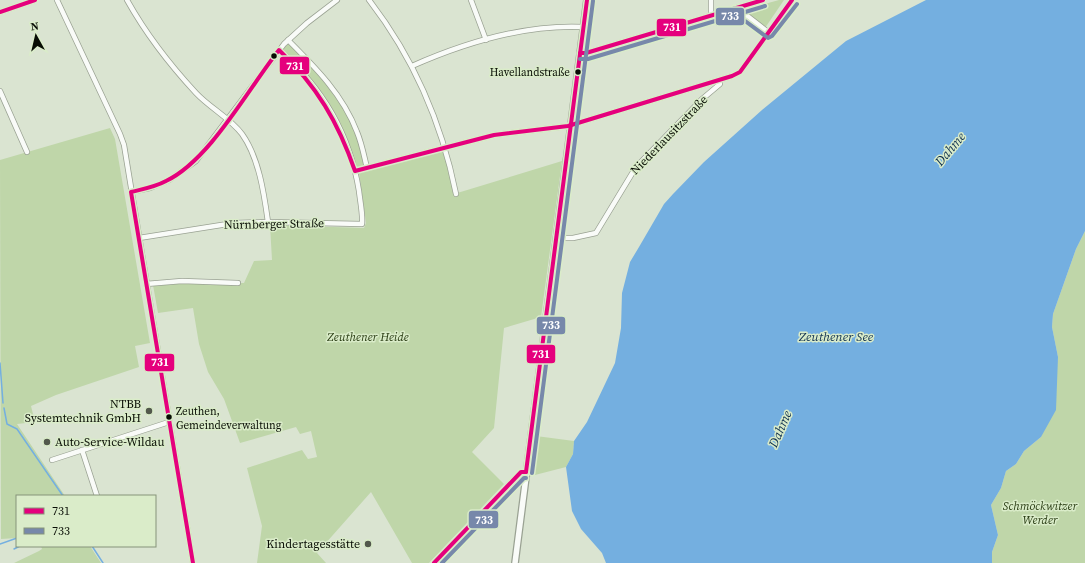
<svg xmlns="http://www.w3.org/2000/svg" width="1085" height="563" font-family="'Source Serif 4',serif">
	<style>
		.green { fill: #bfd6a9 }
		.water { fill: #74afe0 }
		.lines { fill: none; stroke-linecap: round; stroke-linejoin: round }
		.stream { stroke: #74afe0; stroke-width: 1.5 }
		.minor-casing { stroke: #9aa293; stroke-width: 6 }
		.major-casing { stroke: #9aa293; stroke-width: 8 }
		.minor { stroke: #f9fbf8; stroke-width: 4.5 }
		.major { stroke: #f9fbf8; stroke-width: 5.5 }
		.bus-1-casing { stroke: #daecc9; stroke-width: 7 }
		.bus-2-casing { stroke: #daecc9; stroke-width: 7 }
		.bus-1 { stroke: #e5007d; stroke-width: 4 }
		.bus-2 { stroke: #78a; stroke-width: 4 }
		.bus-dot { fill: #080d04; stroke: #daecc9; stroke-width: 1.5 }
		.poi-dot { fill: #52584c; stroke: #daecc9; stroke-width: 1.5 }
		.labels { text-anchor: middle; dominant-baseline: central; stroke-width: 3; stroke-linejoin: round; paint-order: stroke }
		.bus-label { font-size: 11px; fill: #080d04; stroke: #daecc9; text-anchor: end }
		.street-label { font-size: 12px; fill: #080d04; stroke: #daecc9 }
		.park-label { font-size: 12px; font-style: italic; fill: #2b3e15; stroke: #daecc9 }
		.poi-label { font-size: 12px; fill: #080d04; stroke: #daecc9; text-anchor: end }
		.water-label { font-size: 13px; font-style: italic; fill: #103150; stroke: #daecc9 }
		.line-badge { stroke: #daecc9; stroke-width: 1.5 }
		.badge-label { font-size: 11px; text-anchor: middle; font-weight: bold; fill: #fff }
	</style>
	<rect width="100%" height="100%" fill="#dae4d1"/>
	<g class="green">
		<path d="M779,0H784L765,28L744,10Z"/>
		<path d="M289,43C316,69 342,97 356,133C360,144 362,155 364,166L357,168L346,138L321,92L282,50Z"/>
		<path d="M110,128L115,139L150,343L135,346L139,367L56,395L31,406L35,422L17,424L65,496H17V538L1,539L0,160Z"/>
		<path d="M444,151L454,194L562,161L541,317L504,328L494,428L472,452L504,484L429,563H412L371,492L317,553L326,563H257L262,526L247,468L302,450L308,459L317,457L311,431L300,434L296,427L240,443L224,399L208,372L199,344L193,308L158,313L153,285L176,283H244L254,261L272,260L270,225L364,228L366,223L359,173Z"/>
		<path d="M1085,231V563H992V552L998,535L991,505L1001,488L1006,471L1016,464L1024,451L1041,437L1058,357L1052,327L1053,314L1076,249Z"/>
		<path d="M536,436L574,441L573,454L566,467L531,476Z"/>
		<path d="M41,546H90L101,563H14L39,551L42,549Z"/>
	</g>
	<path class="water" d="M926,0H1085V231L1076,249L1053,314L1052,327L1058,357L1056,410L1041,437L1024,451L1016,464L1006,471L1001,488L991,505L998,535L992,552V563H606L602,553L581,529L572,511L566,467L573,454L574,441L587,422L615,363L621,328L622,293L630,262L639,247L664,204L673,194L704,162L762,110L846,41Z"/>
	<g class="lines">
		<g class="stream">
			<path d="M0,363L3,403"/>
			<path d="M4,408L7,424L17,429L63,496"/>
			<path d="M0,544L17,538"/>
			<path d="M92,546L103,563"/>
			<path d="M14,549L20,546"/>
		</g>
		<defs>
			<g id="minor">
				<path d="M57,0L120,134L124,145L193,563"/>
				<path d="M127,0C146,34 170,65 196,93C210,108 230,118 242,134C259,158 264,193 268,222"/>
				<path d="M369,0C413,57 442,124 456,194"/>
				<path d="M471,0L486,40"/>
				<path d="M711,0V16"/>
				<path d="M740,7L741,11L768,32"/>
				<path d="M0,12L35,0"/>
				<path d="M288,40C316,68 343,95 357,132C362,144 364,156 367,168"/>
				<path d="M580,53H586L763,0"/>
				<path d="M412,66C464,43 525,24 584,27"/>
				<path d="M0,91L27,152"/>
				<path d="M355,171L494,135L568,126L732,76L740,72L792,0"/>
				<path d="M131,192L150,188L169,180L196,161L284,44L307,23L337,0"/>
				<path d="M139,238L234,223L268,222L362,224C363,214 360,201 359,191C350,135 322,87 279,50"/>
				<path d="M557,238H573L596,233L636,167L701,100L720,84L719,81"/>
				<path d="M146,284L182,281L238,283"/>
				<path d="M82,450L97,496"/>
				<path d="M52,460L169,422"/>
				<path d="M434,563L521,472H526"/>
			</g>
			<path id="major" d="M515,563L587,0"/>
		</defs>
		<use href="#minor" class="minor-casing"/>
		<use href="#major" class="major-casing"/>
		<use href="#minor" class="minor"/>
		<use href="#major" class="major"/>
		<defs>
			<g id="bus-1">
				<path d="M0,12L35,0"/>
				<path d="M580,53H586L763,0"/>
				<path d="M526,472L587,0"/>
				<path d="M193,563L131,192C143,189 155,187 166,181C210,160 248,89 279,50C317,86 338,122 355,171L494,135L568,126L732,76L740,72L792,0"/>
				<path d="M434,563L521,472H526"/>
			</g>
			<g id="bus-2">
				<path d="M734,8L737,15L768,38L772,36L797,4"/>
				<path d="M580,59H588L765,6"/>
				<path d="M532,473L593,1"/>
				<path d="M442,563L524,478H526"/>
			</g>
		</defs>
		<use href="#bus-1" class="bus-1-casing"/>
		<use href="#bus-2" class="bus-2-casing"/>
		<use href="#bus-1" class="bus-1"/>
		<use href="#bus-2" class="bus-2"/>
	</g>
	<g class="bus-dot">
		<circle cx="274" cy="56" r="3.5"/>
		<circle cx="578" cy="72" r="3.5"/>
		<circle cx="169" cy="417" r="3.5"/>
	</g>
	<g class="poi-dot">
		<circle cx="149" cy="411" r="4"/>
		<circle cx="47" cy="442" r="4"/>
		<circle cx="368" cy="544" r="4"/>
	</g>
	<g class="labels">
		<g class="bus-label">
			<text x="570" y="72">Havellandstraße</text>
			<text x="176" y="411" text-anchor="start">Zeuthen,<tspan x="176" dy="14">Gemeindeverwaltung</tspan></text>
		</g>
		<g class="street-label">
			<text transform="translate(669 135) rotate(-46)">Niederlausitzstraße</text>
			<text transform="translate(274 224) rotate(-1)">Nürnberger Straße</text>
		</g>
		<g class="park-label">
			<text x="368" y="337">Zeuthener Heide</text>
			<text x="1040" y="506">Schmöckwitzer<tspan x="1040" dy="14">Werder</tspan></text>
		</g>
		<g class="poi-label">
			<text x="141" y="404">NTBB<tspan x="141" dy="14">Systemtechnik GmbH</tspan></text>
			<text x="55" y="442" text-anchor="start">Auto-Service-Wildau</text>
			<text x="360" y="544">Kindertagesstätte</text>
		</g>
		<g class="water-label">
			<text transform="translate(950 149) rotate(-50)">Dahme</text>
			<text x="836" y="336">Zeuthener See</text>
			<text transform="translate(780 429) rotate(-66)">Dahme</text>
		</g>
	</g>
	<g class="line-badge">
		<rect x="715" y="7" width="30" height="19" rx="4" fill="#78a"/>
		<rect x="656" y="18" width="31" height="19" rx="4" fill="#e5007d"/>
		<rect x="279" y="56" width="31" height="19" rx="4" fill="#e5007d"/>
		<rect x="536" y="316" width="30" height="19" rx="4" fill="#78a"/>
		<rect x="526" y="344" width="30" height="20" rx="4" fill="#e5007d"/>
		<rect x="144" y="353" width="31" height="19" rx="4" fill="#e5007d"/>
		<rect x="468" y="510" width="31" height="19" rx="4" fill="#78a"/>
	</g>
	<g class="badge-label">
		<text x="730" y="20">733</text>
		<text x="672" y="31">731</text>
		<text x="295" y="70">731</text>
		<text x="551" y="329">733</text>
		<text x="541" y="358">731</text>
		<text x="160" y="366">731</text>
		<text x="484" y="524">733</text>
	</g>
	<rect x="16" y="495" width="140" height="52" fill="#daecc9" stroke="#86937a"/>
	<rect x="24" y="508" width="20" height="6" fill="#e5007d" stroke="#86937a"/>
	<text x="52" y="515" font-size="12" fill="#080d04">731</text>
	<rect x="24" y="528" width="20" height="6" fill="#7788aa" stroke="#86937a"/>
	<text x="52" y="535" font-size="12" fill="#080d04">733</text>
	<g transform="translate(36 36) rotate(352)" stroke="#daecc9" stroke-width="3" paint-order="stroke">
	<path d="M0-3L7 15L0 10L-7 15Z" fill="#080d04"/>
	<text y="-6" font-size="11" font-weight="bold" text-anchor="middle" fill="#080d04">N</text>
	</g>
</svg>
